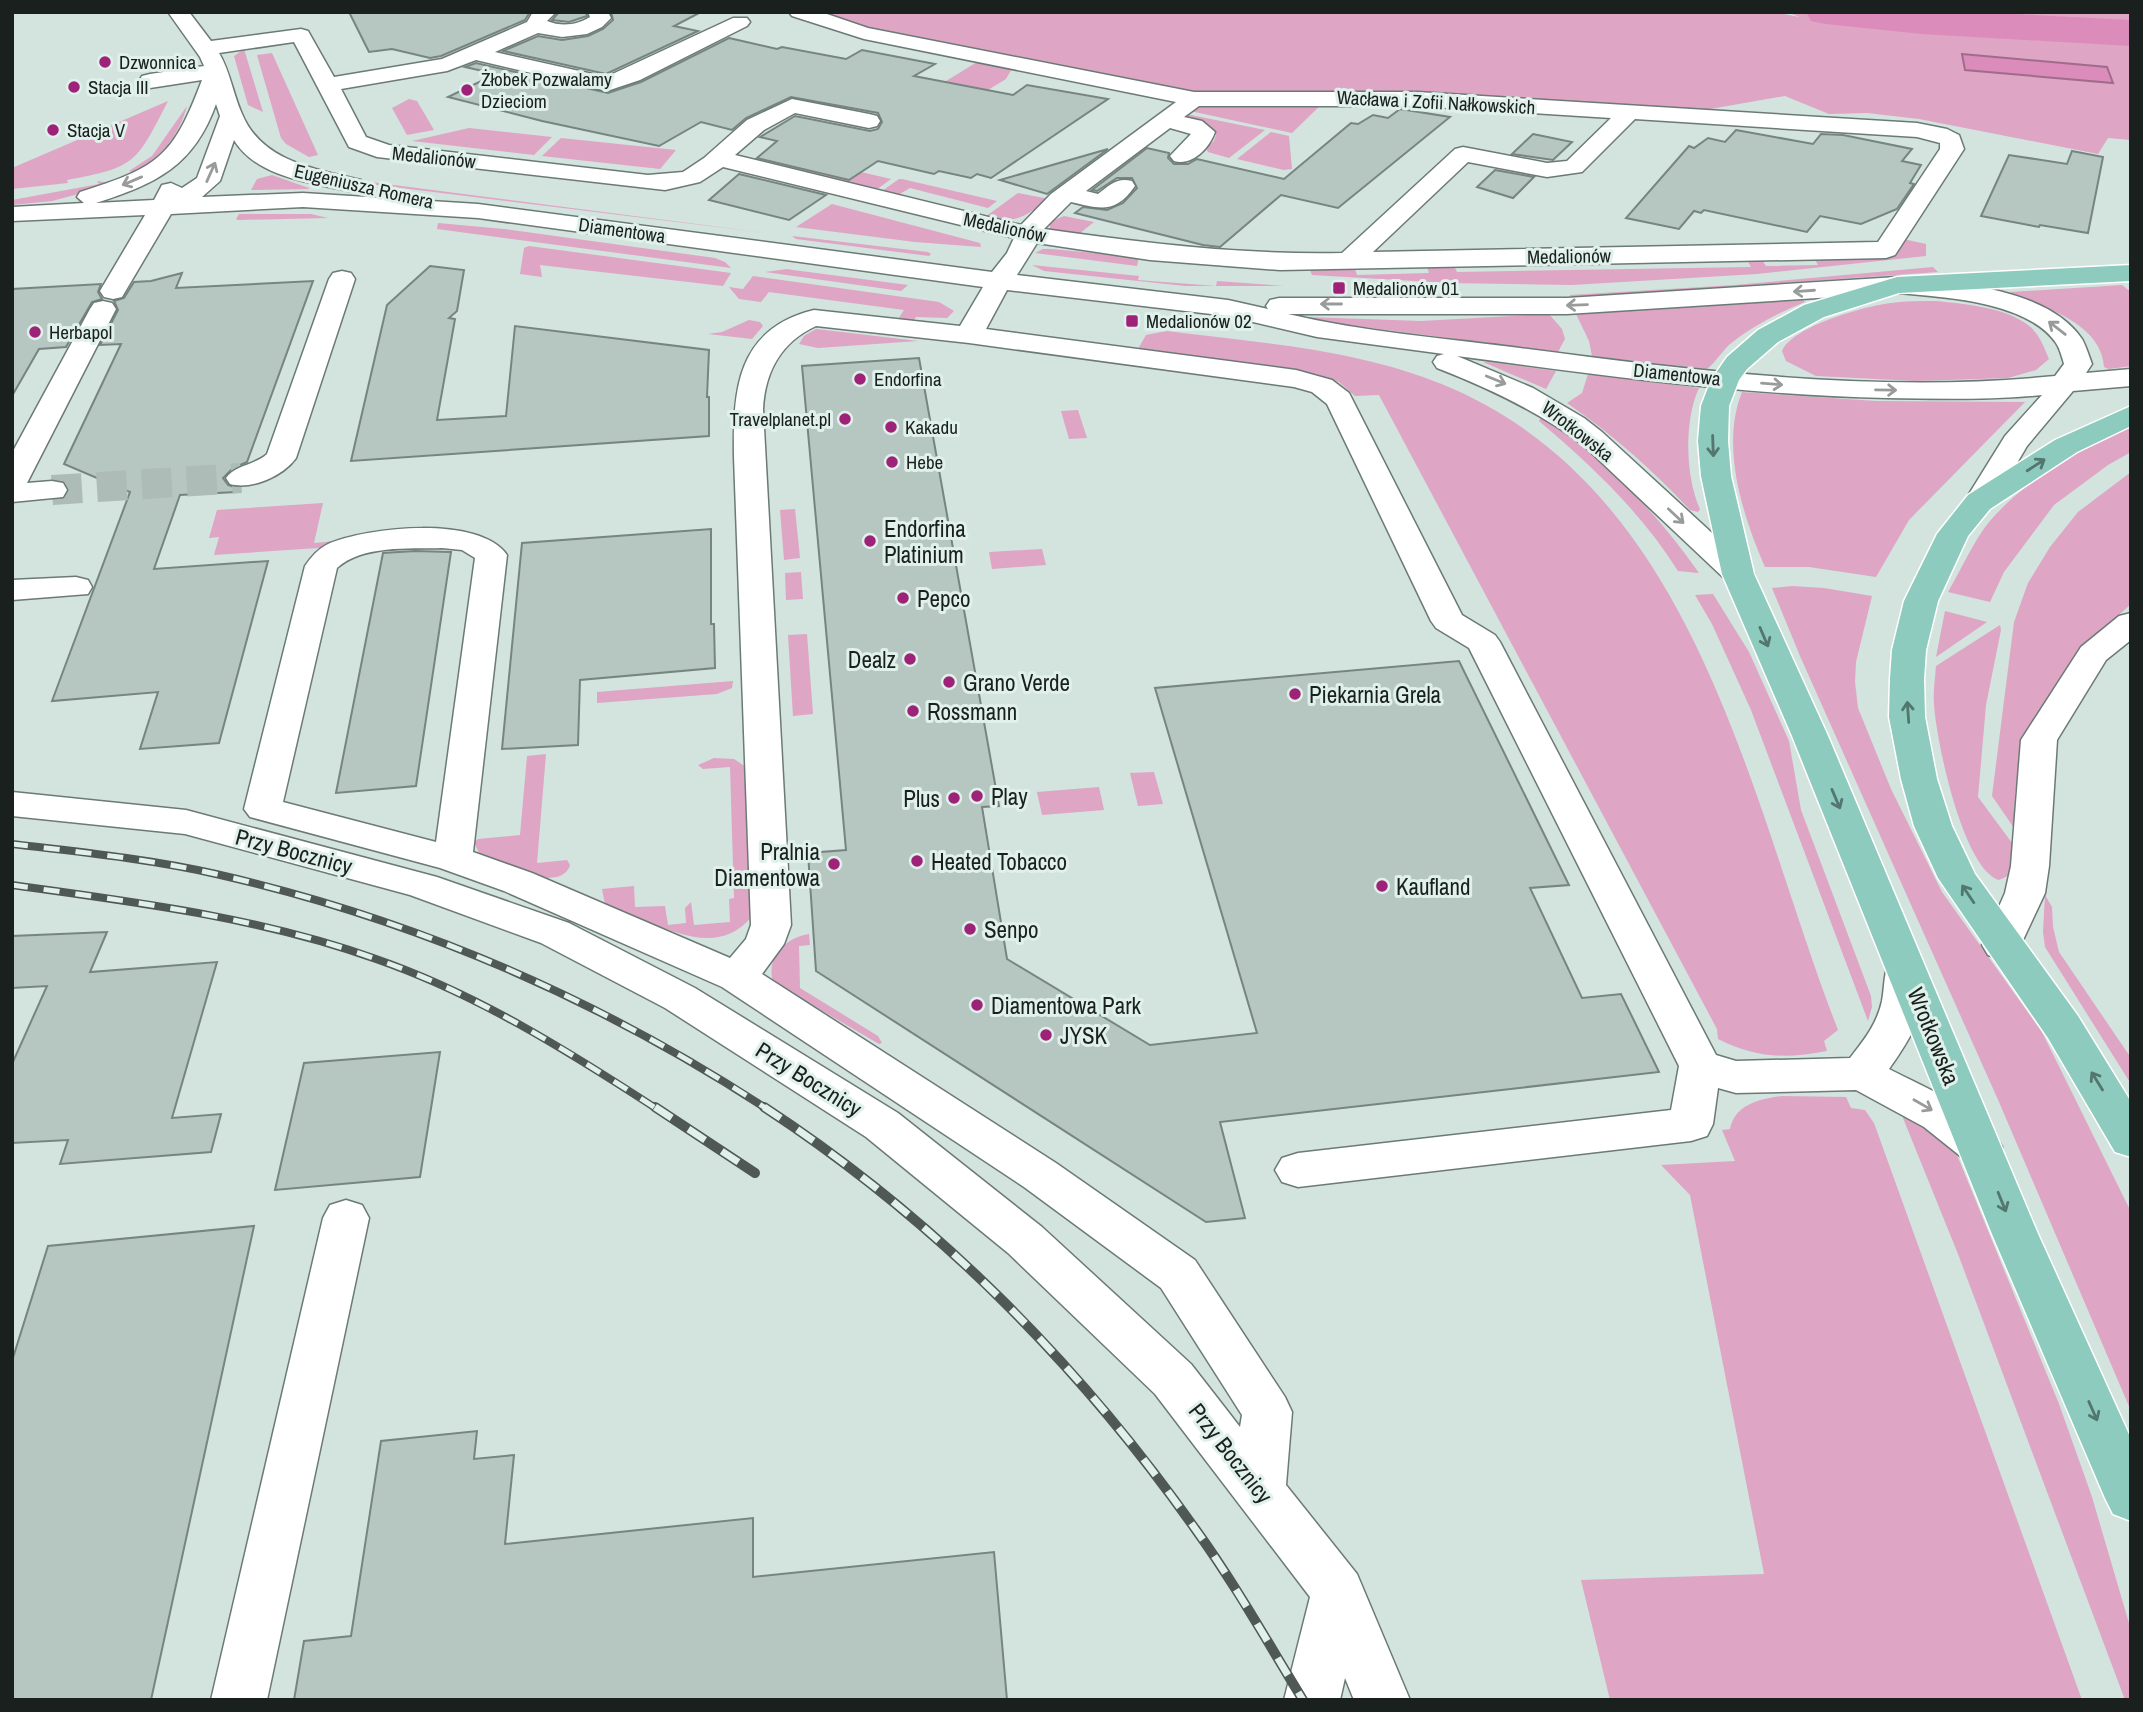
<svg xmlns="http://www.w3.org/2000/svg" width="2143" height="1712" font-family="'Archivo Narrow',sans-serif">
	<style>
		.green { fill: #dea5c5 }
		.water { fill: #db8cbb; stroke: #a16c8c; stroke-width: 2 }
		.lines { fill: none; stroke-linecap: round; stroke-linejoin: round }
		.river { fill: #db8cbb; fill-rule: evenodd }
		.building { fill: #b6c6c1; stroke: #768580; stroke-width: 2 }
		.minor-tunnel { stroke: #aebcb8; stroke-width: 30; stroke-dasharray: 30 15; stroke-linecap: butt }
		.minor-casing { stroke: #6b7a75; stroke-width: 3 }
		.major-casing { stroke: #fff; stroke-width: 3 }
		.minor { fill: #fff; fill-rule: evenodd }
		.major { fill: #8ccbbd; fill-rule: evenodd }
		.rail-far1-casing { stroke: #4f5855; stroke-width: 8 }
		.rail-casing { stroke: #4f5855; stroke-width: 10 }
		.rail-far1 { stroke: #e0f0eb; stroke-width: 5; stroke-dasharray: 16; stroke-linecap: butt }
		.rail { stroke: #e0f0eb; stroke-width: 7; stroke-dasharray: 20; stroke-linecap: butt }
		.oneway { stroke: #989b9a }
		.oneway2 { stroke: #53766e }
		.poi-dot { fill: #9e2277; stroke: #e0f0eb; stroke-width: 2.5 }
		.labels { text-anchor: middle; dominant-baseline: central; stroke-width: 6; stroke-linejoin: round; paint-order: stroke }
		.far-poi-label { font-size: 19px; fill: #1a201e; stroke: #e0f0eb; text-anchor: start }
		.far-street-label { font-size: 19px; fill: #1a201e; stroke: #e0f0eb }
		.poi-label { font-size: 23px; fill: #1a201e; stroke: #e0f0eb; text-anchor: start }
		.street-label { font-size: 23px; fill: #1a201e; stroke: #e0f0eb }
	</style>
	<rect width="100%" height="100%" fill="#d3e3de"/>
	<g class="green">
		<path d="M796,12H1775L1799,17L1788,12H2131V140L2108,138L2098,154L1919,119L1867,113L1829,114L1785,96L1710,109L1629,113L1417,99H1194L864,33Z"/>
		<path d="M244,49L263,112L248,105L234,56Z"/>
		<path d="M272,53L318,155L309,157L286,144L281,138L257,55Z"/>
		<path d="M982,59L1014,65L1006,79L965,104L920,97Z"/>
		<path d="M409,99L417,101L434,130L407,135L392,108Z"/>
		<path d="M1326,100L1292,133L1190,111L1200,104Z"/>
		<path d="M168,101C136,163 137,167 67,180L68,183L12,189V168Z"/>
		<path d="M187,106C179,135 162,155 138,173L129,171L152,156Z"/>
		<path d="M1186,114L1265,130L1229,158L1208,152L1206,148L1214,141L1216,135L1205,126L1185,117Z"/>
		<path d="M469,128L552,137L534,155L412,141Z"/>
		<path d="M1271,132L1289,136L1292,169L1284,170L1237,159Z"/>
		<path d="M561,138L676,150L660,169L542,156Z"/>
		<path d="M784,155H788L891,179L876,190L769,164Z"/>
		<path d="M300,165H309L355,180L774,234L361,183Z"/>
		<path d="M272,175L309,188V189L251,190L257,179Z"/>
		<path d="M899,179H902L997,201L988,208L910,188L898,195L882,191Z"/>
		<path d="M97,181L116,184L52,201L12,205V200L99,184Z"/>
		<path d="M1018,193L1049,199C1024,217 1017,224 985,217Z"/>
		<path d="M832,204L980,243L981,247L915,242L796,227Z"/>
		<path d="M239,214H311L328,218L238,220L236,219Z"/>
		<path d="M1064,216L1094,222L1075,237L1050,231V222Z"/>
		<path d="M438,223L504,229L715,258L725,262L731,268L437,229Z"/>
		<path d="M792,236L928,252L931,254L929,256L796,239Z"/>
		<path d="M1903,239L1926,244V256L1757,274L1572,285L1449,283L1312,275L1309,267L1354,266L1357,275L1429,273L1426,264H1453L1457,272L1751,267L1746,258L1760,257L1766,266L1818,265L1813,256Z"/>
		<path d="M529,246L731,273L723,286L540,265L542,277L520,274L524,248Z"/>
		<path d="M1043,249H1051L1139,257L1137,266L1035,253Z"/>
		<path d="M1032,265L1139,276L1138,280L1216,286L1217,281L1284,286H1185L1044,271Z"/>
		<path d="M1933,267L1938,272L1571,298L1570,295L1735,285Z"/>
		<path d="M787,269L793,270L908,285L901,291L765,272Z"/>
		<path d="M753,276L939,302L954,311L947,318L916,317L913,321L898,319L904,310L769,292L761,302L739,299L729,287L743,289Z"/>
		<path d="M2122,285L2131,292V366L2109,369L2104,367C2101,322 2044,308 2010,292Z"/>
		<path d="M1803,300L1805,302C1778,313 1753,326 1730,344C1722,351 1716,362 1707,369L1592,356L1589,341L1576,314Z"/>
		<path d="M1936,301C1965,304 2004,307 2028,325C2039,333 2044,347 2049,359L2036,370L2008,378L1916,381L1816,376L1786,361L1782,351C1793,326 1865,306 1891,303C1906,301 1921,301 1936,301Z"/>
		<path d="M1549,314L1562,329L1565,339L1558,352L1278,316L1421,321Z"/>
		<path d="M749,320L760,322L763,326L752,339L708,334L722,332Z"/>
		<path d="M816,329L918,341L818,348L799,344L804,336Z"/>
		<path d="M1167,331C1261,343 1357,349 1444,385C1700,491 1749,802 1838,1030L1824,1041L1827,1051C1785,1059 1756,1058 1718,1039L1717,1029L1379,395L1355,396L1339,382L1315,374L1138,349L1146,335Z"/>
		<path d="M1483,362H1489L1556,371L1546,389Z"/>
		<path d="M1588,374L1699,388C1684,420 1685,476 1700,509L1698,512L1690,510C1654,471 1612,434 1567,403L1582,393Z"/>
		<path d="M1742,392L1876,401L2025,402L1909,520L1876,577L1809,567H1765C1743,516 1720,447 1742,392Z"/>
		<path d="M1078,410L1087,438L1069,439L1061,411Z"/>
		<path d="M1541,417C1564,425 1579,441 1597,458C1636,493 1669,530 1699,573L1678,571C1641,512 1591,465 1539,421Z"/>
		<path d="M2131,424V452L2108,465L2054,505L2004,572L1990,602L1948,592C1961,570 1973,542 1989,522C2028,477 2079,451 2131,424Z"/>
		<path d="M2131,472V604L2080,650L2026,739L2015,793L2014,828L1992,796L2014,622L2028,583L2050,547L2078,512Z"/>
		<path d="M323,503L314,543L348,540L333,547L214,555L219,537L209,538L217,510Z"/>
		<path d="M795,509L800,558L784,560L780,510Z"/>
		<path d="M1042,549L1046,565L992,569L989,552Z"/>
		<path d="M801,572L803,599L786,600L785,573Z"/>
		<path d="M1792,586L1824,588L1872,596L1856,662L1855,682L1858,708L1891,789L1942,892L2042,1032L2131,1212V1411L1999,1102L1800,656L1772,588Z"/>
		<path d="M1713,594L1749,652L1789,741L1801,810L1871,996L1872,1007L1868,1021L1751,710L1712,624L1695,595Z"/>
		<path d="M1945,611L1987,622L1936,657Z"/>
		<path d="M2000,625L2001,630L1986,705L1978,797L2015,847L2010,875L1999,880C1963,869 1936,740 1934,704C1933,692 1935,679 1936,666Z"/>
		<path d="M807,634L813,714L793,716L788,635Z"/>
		<path d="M733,681L732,688L717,694L597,703V692Z"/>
		<path d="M546,754L537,863L567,860L570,865C566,878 553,878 541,878L480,855L474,842L478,839L520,835L527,756Z"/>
		<path d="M714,758L734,759L746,767L752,916C725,951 685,937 651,923C636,917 620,911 605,904L602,889L634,886L635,907L665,906L668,925L686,923L685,908L691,902L694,925L730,922L729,899L734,898L730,767L703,769L698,765Z"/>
		<path d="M1154,772L1163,804L1138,806L1130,773Z"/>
		<path d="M1099,787L1104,810L1042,815L1037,792Z"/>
		<path d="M2045,895L2052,907L2053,927L2059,952L2131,1058V1084L2045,947L2043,932Z"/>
		<path d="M809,934L810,945L799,946L800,988L878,1036L882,1043L879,1044L773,982C766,957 785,938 809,934Z"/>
		<path d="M1782,1096L1846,1097L1851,1108L1865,1110L1874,1123L2082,1700H1610L1581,1580L1764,1574L1690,1195L1661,1165L1735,1161L1722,1130L1730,1129C1735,1104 1760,1099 1782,1096Z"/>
		<path d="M1905,1106L1955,1150L2059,1404L2092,1497L2131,1630V1700H2125L1958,1254L1903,1118Z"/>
	</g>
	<path class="water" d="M1962,54L2107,67L2113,83L1965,70Z"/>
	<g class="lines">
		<path class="river" d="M1806,12H1974L2131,20V46L1922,34L1826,24L1811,21Z"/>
	</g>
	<g class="building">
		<path d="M349,12H530L525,20L441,56L430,58L392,49L369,52Z"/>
		<path d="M559,12H586L587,16L569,22L552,20Z"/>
		<path d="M611,12H701L674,26L698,31L606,74L503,51L538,36L562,40L588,36L603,29L613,20Z"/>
		<path d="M729,38L777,49L782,47L846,59L862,50L935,64L914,76L1013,95L1027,85L1108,99L991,178L977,174L971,178L939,171L934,174L878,161L849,180L757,158L777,141L760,137L795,116L870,131L878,129L882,122L878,113L791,97L746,118L732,130L701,122L659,146L542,121L448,97L496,74L465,67L476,63L608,93L641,82Z"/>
		<path d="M1400,109L1450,117L1338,208L1281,195L1220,247L1203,245L1075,213L1083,207L1107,210L1123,203L1137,188L1132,178H1117L1097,191L1092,190L1147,148L1169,153L1168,158L1174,164H1188L1197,159L1284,179L1351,123L1358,124L1373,115L1388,118Z"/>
		<path d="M1736,130L1813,144L1821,134L1843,135L1912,149L1902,161L1921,165L1910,183L1914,184L1897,209L1861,224L1820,216L1807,232L1704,210L1701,213L1694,211L1679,229L1626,218L1689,146L1694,148L1708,138L1725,142Z"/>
		<path d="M1533,134L1572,142L1553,160L1512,154Z"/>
		<path d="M1108,149L1047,194L1000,180Z"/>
		<path d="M2072,151L2103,157L2088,233L2040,225L2039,227L1981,216L2009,155L2067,164Z"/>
		<path d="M1495,170L1534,177L1513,198L1477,187Z"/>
		<path d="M739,174L826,195L789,220L709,200Z"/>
		<path d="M430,266L464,270L457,311L449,318L455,319L437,420L506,416L515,326L709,350L707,397H709V436L351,461L387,305Z"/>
		<path d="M182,273L176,288L313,281L247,462L233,468L223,478L228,485L237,488L236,492L180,495L154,569L268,561L219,743L140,749L158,692L52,701L130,492L64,464L121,344L100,345L118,310L114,301L124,298L134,282L151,281Z"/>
		<path d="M101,284L98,292L102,299L92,302L66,347L39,349L12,396V289Z"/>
		<path d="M919,358L999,806L982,807L1007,959L1150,1045L1257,1033L1155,688L1459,661L1569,885L1530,888L1582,998L1621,994L1659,1072L1220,1122L1245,1218L1206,1222L816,971L808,853L846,850L802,366Z"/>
		<path d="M711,529V624H714L715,668L580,680L578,745L502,749L522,543Z"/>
		<path d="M415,551L451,552L416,786L336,793L383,553Z"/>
		<path d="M107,932L90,972L217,962L172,1118L221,1114L211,1152L60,1164L68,1140L12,1143V1064L47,986L12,988V936Z"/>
		<path d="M440,1052L420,1177L275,1190L304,1063Z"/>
		<path d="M254,1226L151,1700H12V1361L48,1246Z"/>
		<path d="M477,1431L474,1459L514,1455L505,1544L753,1518V1577L994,1552L1007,1700H294L304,1641L351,1636L381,1441Z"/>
	</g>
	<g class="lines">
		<path class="minor-tunnel" d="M52,490L241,478"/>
		<defs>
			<g id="minor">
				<path d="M168,12H189L211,41L301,29L308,31L334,77L442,59L527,22L533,12H556L547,21C562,27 577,25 590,17L588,12H608L611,18L602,27L587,34L562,37L538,33L495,52L606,77L733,18H747L750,22L747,26L640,80L607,91L476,60L447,71L341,89L366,137L389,145L648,175L683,172L704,158L747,120L792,99L869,114L877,116L880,121L877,126L869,128L795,113L764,130L735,155L1021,225L1051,194L1176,102L864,39L792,16L789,12H821L868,28L1194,92H1417L1917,123L1947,129L1959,135L1964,149L1895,255L1886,258L1280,270L1150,260L1037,243L1017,275L1228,300L1268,309L1266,306L1270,300L1279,298H1567L1897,277C1953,282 2048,288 2082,339C2086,346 2089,356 2092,364L2086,373L2131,369V386L2073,391L2027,446L1990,509L1979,511L1968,509L1964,502L2005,436L2042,395C1991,400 1939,399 1887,398C1743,395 1600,375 1457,356L1533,388L1584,418L1602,432L1749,567L1754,574L1749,581L1738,584L1727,581L1582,444C1537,411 1489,388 1437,368L1433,362L1437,356L1444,354L1317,337L1228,316L1007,290L986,329L1296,370L1332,380L1349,393L1462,615L1495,635L1500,642L1716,1055L1736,1061L1850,1058C1864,1040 1877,1024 1882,1001C1885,985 1883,971 1892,958L1906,954L1920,958C1941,992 1909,1041 1889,1069C1925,1088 1982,1110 2002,1147L1996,1159L1980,1164L1964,1159L1924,1127L1856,1090L1736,1093L1718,1088L1713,1124L1707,1136L1691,1141L1298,1187L1282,1182L1275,1170L1282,1158L1298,1153L1671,1110L1679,1066L1469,648L1436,628L1431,621L1327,404L1312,392L1294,387L969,343L816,326C781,342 765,372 763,409L791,925L784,944L762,974L1056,1163L1195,1260L1285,1397L1292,1412L1286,1485L1357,1574L1410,1700H1354L1345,1678L1340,1700H1284L1310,1597L1155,1394L1008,1253L866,1137L665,1008L541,943L410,895L185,834L12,816V792L186,810L437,877L569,923L695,988L898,1113L1042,1227L1191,1364L1240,1427L1242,1415L1161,1288L1024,1187L722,987L504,891L440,868L250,817L244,809L305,566C311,557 318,549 328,544C368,527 479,515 507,555L473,852L532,873L730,958L746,939L751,925L734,457C733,391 736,329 814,310L960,326L983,287L478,218L303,207L171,214L122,297L113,299L104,297L100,291L145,215L12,221V207L84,203L77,197L80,192C159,167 173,157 202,80L150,88L142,86L139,81L142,76L150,74L204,66L200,57ZM294,42L349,147L377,157L665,190L700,182L723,167L1014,238L1007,253L992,272L478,204L303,193L202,197L220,181L234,140C257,178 313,183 352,192L361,190L364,185L361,180C315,169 262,162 242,114C233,94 230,71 219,53ZM216,104L220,116L197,178L182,188L171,183L162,185L154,200L96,203C156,184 194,166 216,104ZM1199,106H1417L1611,118L1567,161L1547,163L1463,147L1455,149L1342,253C1241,255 1144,243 1044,229L1071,202C1100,209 1116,214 1135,186L1132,181C1117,177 1110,185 1098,194L1086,191L1170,128L1191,134L1170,156L1174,161C1192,166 1209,149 1215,132L1202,121L1184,117ZM1635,119L1917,137L1940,143V149L1878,242L1373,252L1468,162L1547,177L1582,172ZM1897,293C1943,297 2027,301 2056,343C2060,349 2062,357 2064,364L2055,376C1878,394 1696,371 1520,348C1443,338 1364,332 1288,314H1567ZM442,548L462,550L475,558L436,842L283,802L337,568C362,545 409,549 442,548Z"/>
				<path d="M342,271L351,273L355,279L296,458C283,476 252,490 230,484L226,478C235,465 255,465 267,454L329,279L333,273Z"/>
				<path d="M103,301L112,303L116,309L27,483L52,481L63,483L67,490L63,497L12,502V453L90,309L94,303Z"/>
				<path d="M76,577L88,580L92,587L88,594L12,600V580Z"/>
				<path d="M2131,613V640L2106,660L2057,740L2049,866L2045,893L2016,955L2002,959L1988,955L1982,945L2005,893L2011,866L2021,740L2081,647L2119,616Z"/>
				<path d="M346,1200L362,1205L369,1218L267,1700H211L323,1218L330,1205Z"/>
			</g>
			<g id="major">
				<path d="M2131,265V281L1899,293L1824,317L1778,342L1747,369L1739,380L1729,406L1728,441L1731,476L1754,574L1828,736L2038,1234L2131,1439V1521L2113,1514L2105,1498L1992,1234L1792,736L1722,574L1701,476L1698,441L1701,406L1711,380L1727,357L1758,330L1804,305L1897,277Z"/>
				<path d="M2131,406V426L2077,452L1990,509L1968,536L1938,601L1926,650L1924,679L1925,717L1937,779L1952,826L1975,874L2078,1016L2131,1102V1157L2115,1152L2048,1038L1938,878L1914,826L1901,779L1889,717L1890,679L1892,650L1904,601L1937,534L1968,495L2055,440Z"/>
			</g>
		</defs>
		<use href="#minor" class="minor-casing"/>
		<use href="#major" class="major-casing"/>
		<use href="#minor" class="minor"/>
		<use href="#major" class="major"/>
		<defs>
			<g id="rail-far1">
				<path d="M12,844C80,852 149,859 216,874C414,919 597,998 767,1109"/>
				<path d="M12,885C134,902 259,917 376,959C477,994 568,1051 657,1109"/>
			</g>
			<g id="rail">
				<path d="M655,1107L755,1173"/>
				<path d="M764,1107C934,1218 1079,1364 1196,1530C1235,1584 1268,1643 1303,1700"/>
			</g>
		</defs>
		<use href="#rail-far1" class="rail-far1-casing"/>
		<use href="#rail" class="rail-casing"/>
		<use href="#rail-far1" class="rail-far1"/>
		<use href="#rail" class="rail"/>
	</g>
	<defs><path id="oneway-shaft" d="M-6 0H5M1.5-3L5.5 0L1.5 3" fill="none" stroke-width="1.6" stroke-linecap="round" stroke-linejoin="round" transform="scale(1.75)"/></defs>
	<g class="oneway">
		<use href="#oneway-shaft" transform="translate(211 172) rotate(-66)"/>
		<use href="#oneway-shaft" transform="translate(132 181) rotate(157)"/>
		<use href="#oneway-shaft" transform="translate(1804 291) rotate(176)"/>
		<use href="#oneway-shaft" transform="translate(1331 304) rotate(180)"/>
		<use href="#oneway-shaft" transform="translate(1577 305) rotate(178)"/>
		<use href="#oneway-shaft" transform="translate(2057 328) rotate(-142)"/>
		<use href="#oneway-shaft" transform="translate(1496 380) rotate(22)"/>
		<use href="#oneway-shaft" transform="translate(1772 384) rotate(5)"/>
		<use href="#oneway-shaft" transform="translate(1886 390) rotate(1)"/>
		<use href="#oneway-shaft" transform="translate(1676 516) rotate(43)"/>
		<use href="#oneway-shaft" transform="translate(1923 1105) rotate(30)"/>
	</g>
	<g class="oneway2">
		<use href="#oneway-shaft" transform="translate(1713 446) rotate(88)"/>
		<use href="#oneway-shaft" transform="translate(2036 465) rotate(-33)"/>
		<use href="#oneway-shaft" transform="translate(1764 637) rotate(67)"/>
		<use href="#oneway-shaft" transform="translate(1908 712) rotate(-94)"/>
		<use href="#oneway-shaft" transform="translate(1836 799) rotate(67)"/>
		<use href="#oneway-shaft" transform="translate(1968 894) rotate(-124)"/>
		<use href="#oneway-shaft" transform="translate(2097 1081) rotate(-122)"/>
		<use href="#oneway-shaft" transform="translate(2002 1202) rotate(68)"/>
		<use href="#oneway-shaft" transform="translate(2093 1411) rotate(66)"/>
	</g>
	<g class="poi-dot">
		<circle cx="105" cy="62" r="7"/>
		<circle cx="74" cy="87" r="7"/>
		<circle cx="467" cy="90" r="7"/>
		<circle cx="53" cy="130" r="7"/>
		<rect x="1332" y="281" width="14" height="14" rx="3.5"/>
		<rect x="1125" y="314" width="14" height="14" rx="3.5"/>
		<circle cx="35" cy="332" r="7"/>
		<circle cx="860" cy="379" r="7"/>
		<circle cx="845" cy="419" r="7"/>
		<circle cx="891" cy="427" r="7"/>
		<circle cx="892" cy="462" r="7"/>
		<circle cx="870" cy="541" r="7"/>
		<circle cx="903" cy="598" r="7"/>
		<circle cx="910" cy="659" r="7"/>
		<circle cx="949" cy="682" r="7"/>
		<circle cx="1295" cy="694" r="7"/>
		<circle cx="913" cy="711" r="7"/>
		<circle cx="977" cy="796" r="7"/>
		<circle cx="954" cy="798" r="7"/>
		<circle cx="917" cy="861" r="7"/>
		<circle cx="834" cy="864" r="7"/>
		<circle cx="1382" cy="886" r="7"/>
		<circle cx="970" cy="929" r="7"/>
		<circle cx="977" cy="1005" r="7"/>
		<circle cx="1046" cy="1035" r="7"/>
	</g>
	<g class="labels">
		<g class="far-poi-label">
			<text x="119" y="62">Dzwonnica</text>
			<text x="481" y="79">Żłobek Pozwalamy<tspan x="481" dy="22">Dzieciom</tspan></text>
			<text x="88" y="87">Stacja III</text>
			<text x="67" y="130">Stacja V</text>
			<text x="1353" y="288">Medalionów 01</text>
			<text x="1146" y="321">Medalionów 02</text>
			<text x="49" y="332">Herbapol</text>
			<text x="874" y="379">Endorfina</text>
			<text x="831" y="419" text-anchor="end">Travelplanet.pl</text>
			<text x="905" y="427">Kakadu</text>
			<text x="906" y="462">Hebe</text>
		</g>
		<g class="far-street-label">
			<text transform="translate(1436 102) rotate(3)">Wacława i Zofii Nałkowskich</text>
			<text transform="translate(434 157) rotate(6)">Medalionów</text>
			<text transform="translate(364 186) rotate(13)">Eugeniusza Romera</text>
			<text transform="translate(1005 227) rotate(12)">Medalionów</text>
			<text transform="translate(622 230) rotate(8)">Diamentowa</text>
			<text transform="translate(1569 256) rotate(-1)">Medalionów</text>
			<text transform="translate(1677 374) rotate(6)">Diamentowa</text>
			<text transform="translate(1578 431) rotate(38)">Wrotkowska</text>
		</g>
		<g class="poi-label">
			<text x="884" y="528">Endorfina<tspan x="884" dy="26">Platinium</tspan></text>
			<text x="917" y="598">Pepco</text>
			<text x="896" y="659" text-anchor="end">Dealz</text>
			<text x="963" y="682">Grano Verde</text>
			<text x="1309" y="694">Piekarnia Grela</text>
			<text x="927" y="711">Rossmann</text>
			<text x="991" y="796">Play</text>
			<text x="940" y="798" text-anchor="end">Plus</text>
			<text x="820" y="851" text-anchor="end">Pralnia<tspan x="820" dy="26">Diamentowa</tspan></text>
			<text x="931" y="861">Heated Tobacco</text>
			<text x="1396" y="886">Kaufland</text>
			<text x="984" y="929">Senpo</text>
			<text x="991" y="1005">Diamentowa Park</text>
			<text x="1060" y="1035">JYSK</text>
		</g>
		<g class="street-label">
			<text transform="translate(294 851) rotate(15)">Przy Bocznicy</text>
			<text transform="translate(1934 1036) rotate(68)">Wrotkowska</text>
			<text transform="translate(809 1079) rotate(32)">Przy Bocznicy</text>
			<text transform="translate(1231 1453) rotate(52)">Przy Bocznicy</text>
		</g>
	</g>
	<rect width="2143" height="1712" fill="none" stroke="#1a201e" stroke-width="28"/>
</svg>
